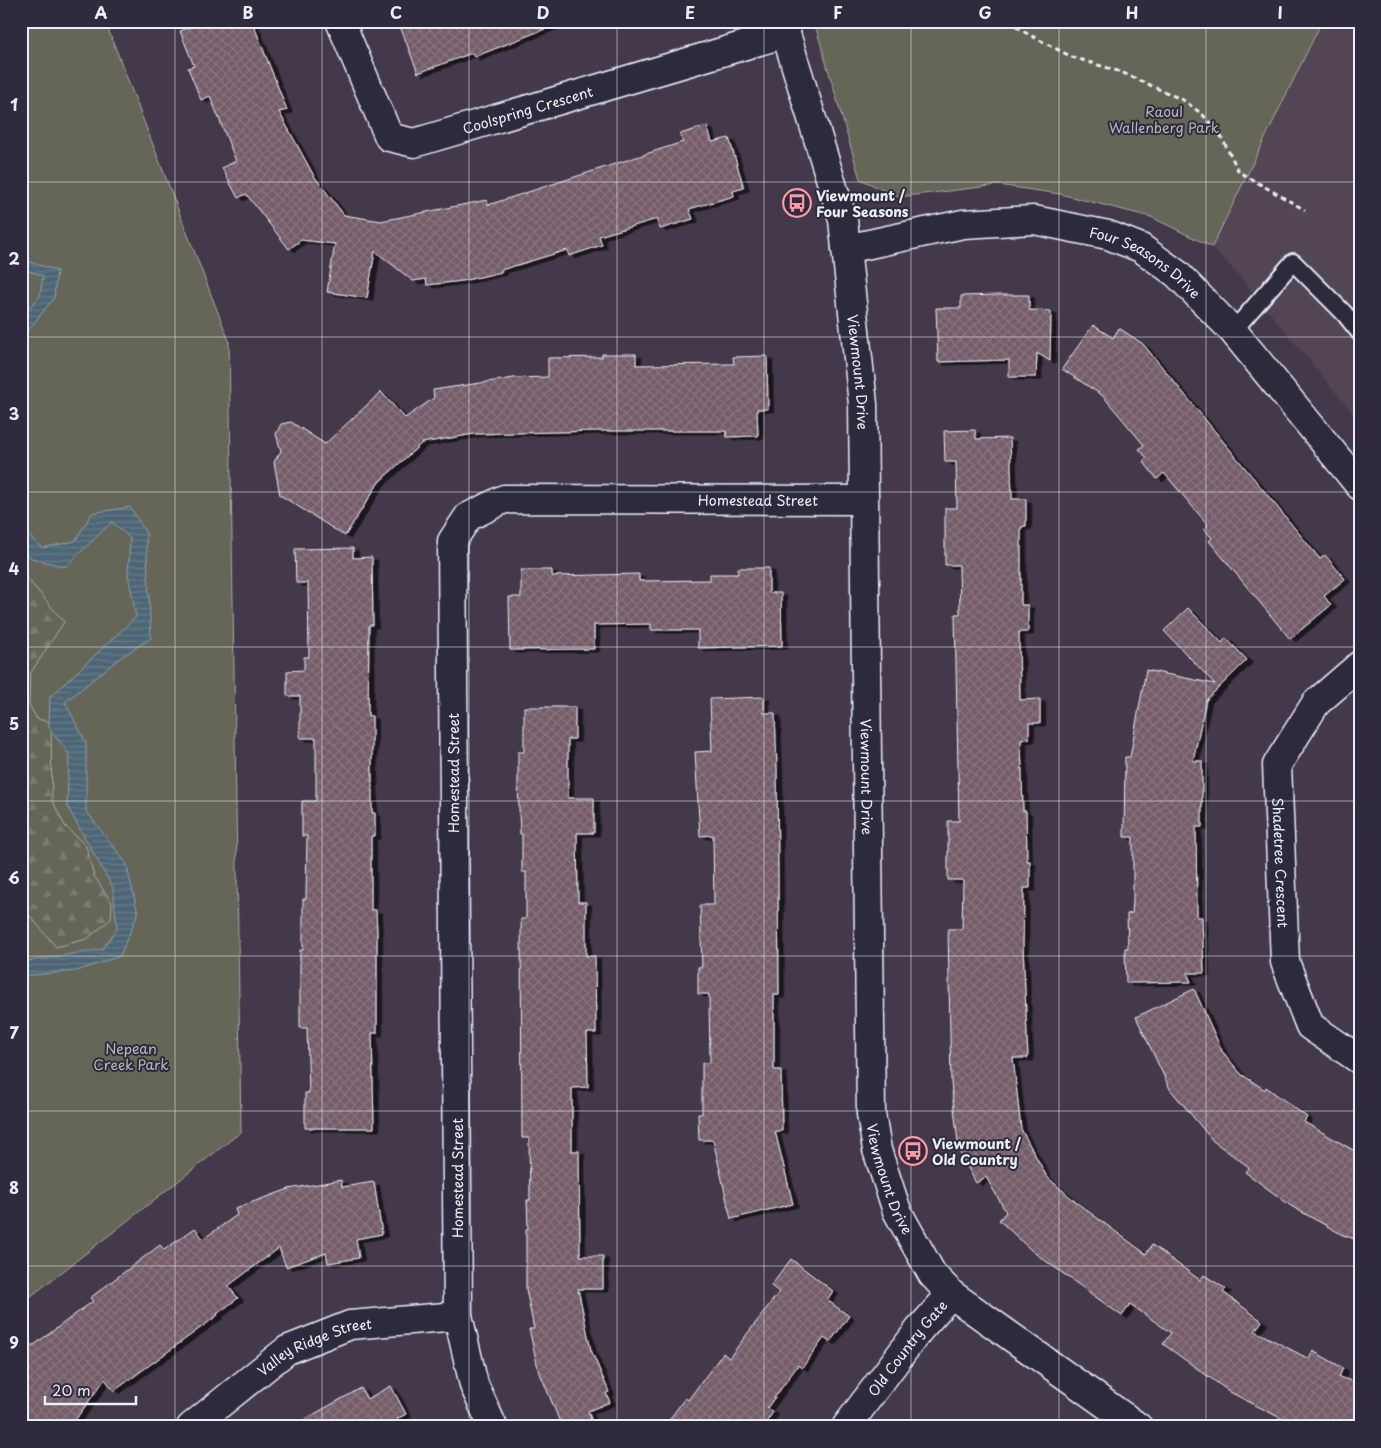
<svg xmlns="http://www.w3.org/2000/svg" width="1381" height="1448" font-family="'Playpen Sans',sans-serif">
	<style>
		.built { fill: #534453 }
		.green { fill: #656658; stroke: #a6aca8 }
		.forest { fill: url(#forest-firs); stroke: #a6aca8 }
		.water { fill: url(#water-rules); stroke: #8b9eaa }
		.building { fill: url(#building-cross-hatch); stroke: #e8f1f8; filter: url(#shadow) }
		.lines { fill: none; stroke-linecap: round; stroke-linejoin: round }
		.service-casing { stroke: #e8f1f8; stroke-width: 20 }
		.minor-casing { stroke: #e8f1f8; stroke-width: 31 }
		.tertiary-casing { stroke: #e8f1f8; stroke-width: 31 }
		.path { stroke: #e8f1f8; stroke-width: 3; stroke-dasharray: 5 4; stroke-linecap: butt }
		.service { stroke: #2f2a3d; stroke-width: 16 }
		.minor { stroke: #2f2a3d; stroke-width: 28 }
		.tertiary { stroke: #2f2a3d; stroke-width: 28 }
		.grid { fill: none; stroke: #e8f1f8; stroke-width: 1; stroke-opacity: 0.55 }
		.labels { text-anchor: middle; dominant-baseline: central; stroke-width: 4; stroke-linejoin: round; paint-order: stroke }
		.street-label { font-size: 14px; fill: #e8f1f8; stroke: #2f2a3d }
		.park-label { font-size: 14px; fill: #b4b9b8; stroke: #2f2a3d }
		.poi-label { font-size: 14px; font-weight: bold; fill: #e8f1f8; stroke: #2f2a3d; text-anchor: start }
		.neatline { fill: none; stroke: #e8f1f8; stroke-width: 2 }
		.grid-label { font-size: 16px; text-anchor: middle; font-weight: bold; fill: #e8f1f8 }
	</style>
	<defs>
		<pattern id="forest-firs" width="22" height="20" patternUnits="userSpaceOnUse" patternTransform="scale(1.25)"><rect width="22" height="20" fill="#656658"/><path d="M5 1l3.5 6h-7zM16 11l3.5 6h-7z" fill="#7b7c71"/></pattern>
		<pattern id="water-rules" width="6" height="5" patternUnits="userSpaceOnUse" patternTransform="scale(1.25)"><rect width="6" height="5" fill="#4d6676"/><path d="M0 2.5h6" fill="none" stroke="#677c8a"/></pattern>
		<pattern id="building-cross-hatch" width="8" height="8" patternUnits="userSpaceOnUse" patternTransform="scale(1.25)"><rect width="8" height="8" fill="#755c68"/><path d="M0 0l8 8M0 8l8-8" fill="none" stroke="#89747e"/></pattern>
		<filter id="shadow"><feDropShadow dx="5.5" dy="3" stdDeviation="0" flood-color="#0009"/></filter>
	</defs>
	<rect width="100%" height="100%" fill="#44394a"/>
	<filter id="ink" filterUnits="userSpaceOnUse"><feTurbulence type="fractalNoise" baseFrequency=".02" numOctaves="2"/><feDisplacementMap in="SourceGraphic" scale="10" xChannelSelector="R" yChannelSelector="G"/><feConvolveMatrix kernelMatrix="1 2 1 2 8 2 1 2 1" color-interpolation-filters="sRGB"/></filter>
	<g filter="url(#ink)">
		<path class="built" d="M1322,21H1360V422L1240,277L1212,247Z"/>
		<g class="green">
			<path d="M21,21H105L229,341L241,1132L21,1304Z"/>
			<path d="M814,21H1322L1212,247L1151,217L1060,194L998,185L898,197L860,179Z"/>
		</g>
		<path class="forest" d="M21,571L64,622L30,674L29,705L37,719L51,722L52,800L65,826L86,846L94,876L112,903L111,919L87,939L56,947L21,905Z"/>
		<g class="water">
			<path d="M21,259L57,271L54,298L21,339V317L40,296L43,276L26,270L21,273Z"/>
			<path d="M130,507L146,533L151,638L120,658L65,702L86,743V811L126,863L138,913L120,956L77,971L21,976V960L23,962L102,949L117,929L113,888L67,806L69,754L49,728L50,697L136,617L128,574L130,538L112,522L65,567L31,558L21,547V528L42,548L75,541L92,513Z"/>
		</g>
		<g class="building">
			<path d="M205,21H252L287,110L279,112L314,176L344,215L381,221L487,200L488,205L683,142L680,134L707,126L712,142L729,138L744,188L733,191L734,196L689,209L693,219L660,229L657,219L599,236L602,245L569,256L567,250L501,270L502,272L462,281L427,285L426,279L413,281L375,251L367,298L327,292L335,244L301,240L289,249L246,194L238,198L222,168L236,161L210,96L201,100L188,68L194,66L180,31Z"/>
			<path d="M398,21H560V23L474,57L472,53L418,73Z"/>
			<path d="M998,295H1029V310L1051,311L1050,361L1037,353L1036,377H1009V360L938,362L936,308H961V296Z"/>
			<path d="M1093,325L1113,338L1119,328L1143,344L1320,559L1325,555L1345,579L1324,596L1331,605L1290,639L1209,541L1212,538L1204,529L1208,525L1164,473L1157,479L1143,461L1147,458L1139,449L1144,445L1103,396L1062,369Z"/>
			<path d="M602,354H636V365L734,364L733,357L767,356L768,409H757L758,436L727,437L726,431H598L474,434L422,443L379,482L345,536L280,495L274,462L281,451L276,434L281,424L291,422L325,444L381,392L405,418L434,398L433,390L514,378L548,377V358L602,357Z"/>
			<path d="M975,430L976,439L1010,438L1012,499H1026V526L1021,527V605H1028V632H1019L1020,700L1040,699V723H1029V739L1021,740L1023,811H1026L1027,861H1030V888H1024L1023,946L1028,1058H1013L1021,1129L1047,1177L1077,1203L1146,1254L1152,1245L1200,1280L1204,1275L1226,1289L1223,1292L1262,1321L1255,1331L1309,1359L1313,1351L1343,1368L1339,1377L1360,1384V1427H1298L1230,1392L1163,1344L1171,1333L1130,1304L1122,1316L1032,1251L999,1220L1006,1212L986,1177L976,1183L959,1151L951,1083L948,929H962L963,880H948V821H959L955,614H960L959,565H945V508H957L956,462H945L944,431Z"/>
			<path d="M353,548V558L372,557L373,625H369L368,716H372V813H375V836H371V910H376L377,934V1033H372L374,1128H305V1093H309L307,1028H300V950H303V899H306L307,836H302V801H316V738H300V696H287V671L304,670V657H309L308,583H296L295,549Z"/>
			<path d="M738,568H769V593H781L782,646L698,648V630H651V624L594,625V649L510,650L509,597H521V570H552V576L639,574V581L710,580V574H738Z"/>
			<path d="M1188,608L1222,643L1226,638L1247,660L1206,700L1193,761H1202V827H1196L1197,917H1202L1204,973H1187L1191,982L1126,983L1125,948H1128L1127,914L1132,913L1133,901V837H1124L1125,757H1130L1146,670L1215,684L1164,631Z"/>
			<path d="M764,697V713H775L777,769L779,995H774V1070H781L782,1131H775L793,1204L731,1219L713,1140H699L698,1114H702V1063H710L709,994H698V967H702L700,905H714L713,835L700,836L695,752L712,751L710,699Z"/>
			<path d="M524,707H575V739H568V798H594V833H577L578,902H586V956H595L596,1033H587L588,1087L572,1088V1151H579L580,1256H603V1289H578L591,1350L609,1392L606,1393L610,1402L588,1411L594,1427H562L538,1368L529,1329H534L526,1289V1229H528L527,1200H530L529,1138H522L521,919H526V872H522V834H520L518,784V752H524Z"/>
			<path d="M1194,989L1222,1051L1241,1074L1265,1090L1266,1087L1307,1117L1304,1122L1360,1154V1241L1343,1235L1291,1206L1245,1172L1249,1167L1213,1141L1170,1089L1136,1017Z"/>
			<path d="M341,1180L342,1187L374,1182L382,1234L356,1239L359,1258L328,1263L326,1253L286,1267L279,1248L228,1286L238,1298L217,1314L218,1315L114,1391L105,1379L70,1427H21V1353L27,1345H34L93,1301L90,1298L160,1245L164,1250L195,1228L203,1239L237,1215L235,1208L250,1203L289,1189Z"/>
			<path d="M791,1259L833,1291L827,1300L849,1316L830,1342L824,1338L802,1368L798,1365L767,1408L773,1412L763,1427H664L685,1398L688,1400L723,1353L729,1358L779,1292L771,1286Z"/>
			<path d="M391,1386L406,1414L397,1419L401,1427H291L361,1388L367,1399Z"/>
		</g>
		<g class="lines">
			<defs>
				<path id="service" d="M1233,331L1293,262L1344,313L1360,333"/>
				<g id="minor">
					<path id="s1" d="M340,21L389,137L414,143L786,33"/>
					<path id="s2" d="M846,249L963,224L1034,220L1108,235L1141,248L1177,274L1233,331L1360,486"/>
					<path id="s3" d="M1360,665L1316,703L1277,765L1285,962L1310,1026L1360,1060"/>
					<path id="s4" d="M191,1427L287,1350L350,1325L458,1316"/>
					<path id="s5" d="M493,1427L474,1385L458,1316L452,541L468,517L504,499L863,500"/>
					<path id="s6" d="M846,1427L919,1330L951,1294"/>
				</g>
				<g id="tertiary">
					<path id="s7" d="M782,21L843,220L863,404L871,1114L877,1150L897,1211L932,1274L951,1294L968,1306L1138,1427"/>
				</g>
			</defs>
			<use href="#service" class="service-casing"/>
			<use href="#minor" class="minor-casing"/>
			<use href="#tertiary" class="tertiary-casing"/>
			<g class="path">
				<path d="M1009,21L1026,33L1072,57L1121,72L1185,101L1203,115L1221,136L1239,172L1305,210"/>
				<path d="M1356,105L1360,108"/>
			</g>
			<use href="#service" class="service"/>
			<use href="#minor" class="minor"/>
			<use href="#tertiary" class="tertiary"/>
		</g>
	</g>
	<path class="grid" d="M175,21V1427M322,21V1427M469,21V1427M617,21V1427M764,21V1427M911,21V1427M1059,21V1427M1206,21V1427M21,182H1360M21,337H1360M21,492H1360M21,647H1360M21,801H1360M21,956H1360M21,1111H1360M21,1266H1360"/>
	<defs>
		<symbol id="bus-ring" viewBox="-11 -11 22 22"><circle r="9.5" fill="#2f2a3d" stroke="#ff9aa2" stroke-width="1.5"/><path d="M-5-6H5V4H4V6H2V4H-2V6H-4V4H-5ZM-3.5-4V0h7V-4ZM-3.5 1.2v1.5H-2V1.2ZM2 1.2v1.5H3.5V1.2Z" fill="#ff9aa2"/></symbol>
	</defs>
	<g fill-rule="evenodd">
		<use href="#bus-ring" x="781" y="187" width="32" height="32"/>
		<use href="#bus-ring" x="897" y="1135" width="32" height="32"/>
	</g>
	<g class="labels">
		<g class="street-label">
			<text stroke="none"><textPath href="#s1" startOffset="270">Coolspring Crescent</textPath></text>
			<text stroke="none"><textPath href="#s2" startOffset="312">Four Seasons Drive</textPath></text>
			<text stroke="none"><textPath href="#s7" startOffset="361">Viewmount Drive</textPath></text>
			<text stroke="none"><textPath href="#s5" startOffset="1215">Homestead Street</textPath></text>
			<text transform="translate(453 773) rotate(-90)">Homestead Street</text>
			<text stroke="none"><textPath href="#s7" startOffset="766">Viewmount Drive</textPath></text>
			<text stroke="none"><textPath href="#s3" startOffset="229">Shadetree Crescent</textPath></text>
			<text transform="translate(457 1178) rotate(-90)">Homestead Street</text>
			<text stroke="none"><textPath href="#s7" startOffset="1171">Viewmount Drive</textPath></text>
			<text stroke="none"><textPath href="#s6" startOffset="100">Old Country Gate</textPath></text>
			<text stroke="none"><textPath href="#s4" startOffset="150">Valley Ridge Street</textPath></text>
		</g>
		<g class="park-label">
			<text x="1164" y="111">Raoul<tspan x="1164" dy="16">Wallenberg Park</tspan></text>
			<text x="131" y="1048">Nepean<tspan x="131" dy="16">Creek Park</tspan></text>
		</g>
		<g class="poi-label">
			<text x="816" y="195">Viewmount /<tspan x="816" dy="16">Four Seasons</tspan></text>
			<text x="932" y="1143">Viewmount /<tspan x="932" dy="16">Old Country</tspan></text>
		</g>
	</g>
	<rect width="1381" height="1448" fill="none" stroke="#2f2a3d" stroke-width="55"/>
	<path d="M45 1396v8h91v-8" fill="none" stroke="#e8f1f8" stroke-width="2.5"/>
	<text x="52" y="1396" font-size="15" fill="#e8f1f8" stroke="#2f2a3d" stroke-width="4" paint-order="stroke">20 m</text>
	<rect x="28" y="28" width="1326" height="1392" class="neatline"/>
	<g class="grid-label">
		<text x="101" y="19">A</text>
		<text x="248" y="19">B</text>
		<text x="396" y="19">C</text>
		<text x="543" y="19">D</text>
		<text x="690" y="19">E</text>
		<text x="838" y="19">F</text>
		<text x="985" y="19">G</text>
		<text x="1132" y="19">H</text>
		<text x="1280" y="19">I</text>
		<text x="14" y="111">1</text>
		<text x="14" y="265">2</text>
		<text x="14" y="420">3</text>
		<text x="14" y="575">4</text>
		<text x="14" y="730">5</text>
		<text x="14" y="884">6</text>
		<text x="14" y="1039">7</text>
		<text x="14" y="1194">8</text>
		<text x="14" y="1349">9</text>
	</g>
</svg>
